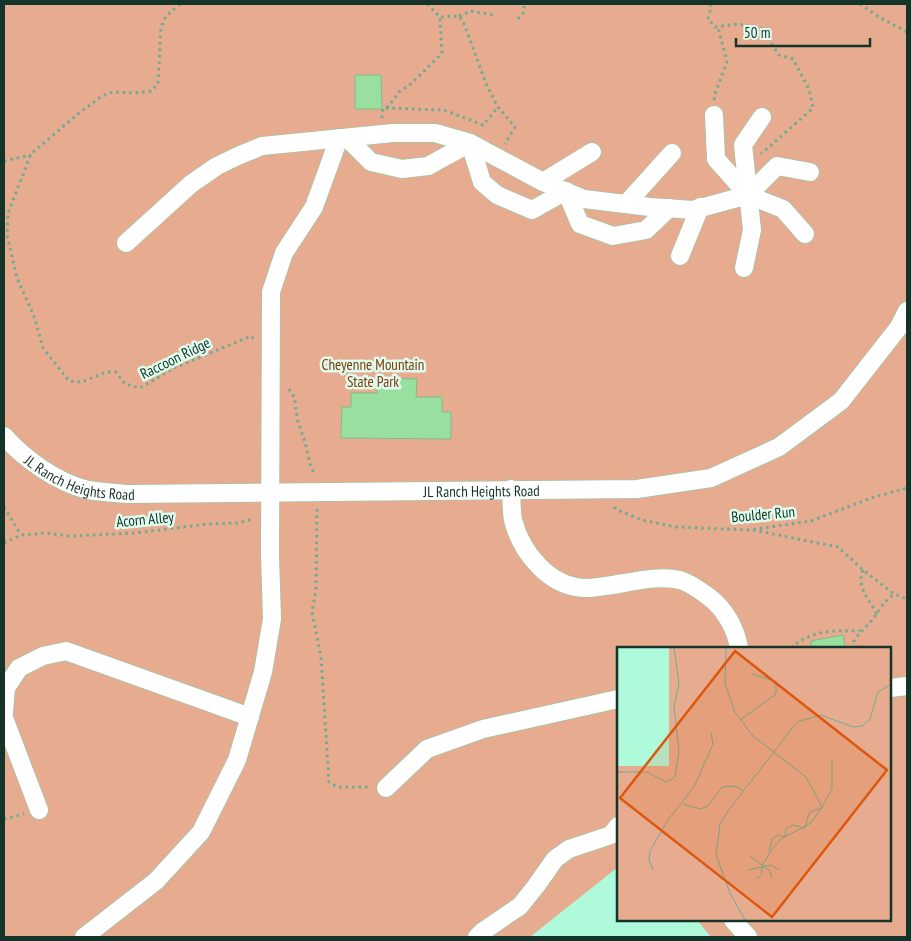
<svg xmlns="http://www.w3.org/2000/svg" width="911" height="941" font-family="'PT Sans Narrow',sans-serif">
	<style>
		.park { fill: #e7ac8f }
		.building { fill: #99dfa0; stroke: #85b98a }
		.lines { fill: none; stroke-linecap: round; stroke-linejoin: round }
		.minor-casing { stroke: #83cdb0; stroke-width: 19 }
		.path { stroke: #70aa93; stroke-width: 3; stroke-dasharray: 2.5 4; stroke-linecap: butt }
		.minor { stroke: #fff; stroke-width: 18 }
		.labels { text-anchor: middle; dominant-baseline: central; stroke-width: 5; stroke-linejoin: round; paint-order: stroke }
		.street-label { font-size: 15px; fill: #153429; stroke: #dffcef }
		.park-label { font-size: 15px; fill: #803808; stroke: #dffcef }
		.inset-road { fill: none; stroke: #71ab94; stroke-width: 1 }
		.view { fill: #dd570d; fill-opacity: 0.15; stroke: #dd570d; stroke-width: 2.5 }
		.inset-edge { fill: none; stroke: #153429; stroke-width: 2.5 }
	</style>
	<rect width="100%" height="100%" fill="#aefadb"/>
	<path class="park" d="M4,4H907V937H711L697,920H890V648H618V867L530,937H4Z"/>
	<g class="building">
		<path d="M355,75H381L382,109H355Z"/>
		<path d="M377,378L417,379L416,397H442V412H451V439L341,438L342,407H351V393H377Z"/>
		<path d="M843,635L845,648H812L811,641Z"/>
	</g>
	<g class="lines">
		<defs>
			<g id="minor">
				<path d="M714,115L716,159L748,195L783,209L805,234"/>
				<path d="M347,138L371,162L402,169L428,166L470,143L482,182L497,195L532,210L566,191L580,224L613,236L646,230L669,208"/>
				<path d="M543,182L592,152"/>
				<path d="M626,204L672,153"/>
				<path d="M126,243L191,184L217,166L240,155L262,146L393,133H435L470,143L543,182L584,199L650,207L693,210L748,195L777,166L810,172"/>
				<path d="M680,256L700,207"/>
				<path d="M744,268L752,230L743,145L762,117"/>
				<path id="s1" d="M4,436C24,459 58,483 88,490C101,492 114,493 127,494L637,489L711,478L779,447L841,401L899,327L907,311"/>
				<path d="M511,489C512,499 511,510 513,520C521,552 549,587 585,588C614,588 653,573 680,580C690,583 701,591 709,597C725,609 736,629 739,648"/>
				<path d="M890,688L907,686"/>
				<path d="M4,712L6,688L19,668L43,656L66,651L250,717"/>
				<path d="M4,718L39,810"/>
				<path d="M386,788L427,749L483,729L618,699"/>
				<path d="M733,920L748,937"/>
				<path d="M84,937L156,881L201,832L237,760L263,672L272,619L270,555L271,292L284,253L314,207L339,138"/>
				<path d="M477,937L482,932L520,906L536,886L555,859L569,849L611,835L618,826"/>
			</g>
		</defs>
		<use href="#minor" class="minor-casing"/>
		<g class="path">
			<path d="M180,4L166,16L161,27L158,84L151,91L135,93L113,92L102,96L79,113L31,154L8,213L7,235L17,278L34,316L43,348L69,381L82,382L106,372H116L125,384L140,388L174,368L251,336L254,339"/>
			<path d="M427,4L440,17L459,16L463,21L487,86L498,107L515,127L505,144"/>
			<path d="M710,4L711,7L708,19L715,27L738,24L762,29L779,55L793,59L809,89L813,108L761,154"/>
			<path d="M860,4L879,17L907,32"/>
			<path d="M459,16L471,11L493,15"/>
			<path d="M518,19L524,12V4"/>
			<path d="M714,100L715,94L727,62L718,27"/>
			<path d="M387,108L399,92L411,84L442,53L440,17"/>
			<path d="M382,118L383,108L444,110L483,125L498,107"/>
			<path d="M4,161L31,155"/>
			<path d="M289,389L294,397L298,422L305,442L311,468L316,475"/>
			<path d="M4,507L21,535"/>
			<path d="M614,507L618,510L642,520L676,527L750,530L811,521L871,498L907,488"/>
			<path d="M317,509L316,590L312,612L321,657L329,782L337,787H369"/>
			<path d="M753,530L838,547L863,570L894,594L907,599"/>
			<path d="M4,543L21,535L45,533L70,536L135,533L208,524L238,523L253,519"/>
			<path d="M863,570C856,587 869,599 877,614"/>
			<path d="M791,648C811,630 834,630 860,631"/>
			<path d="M857,648L854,641C860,631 869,625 875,616C883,606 883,602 894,594"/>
			<path d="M4,819L24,814"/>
		</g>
		<use href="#minor" class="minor"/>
	</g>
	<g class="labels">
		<g class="street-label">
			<text transform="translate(175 358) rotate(-26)">Raccoon Ridge</text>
			<text stroke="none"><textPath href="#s1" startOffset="90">JL Ranch Heights Road</textPath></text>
			<text stroke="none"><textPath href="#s1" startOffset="495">JL Ranch Heights Road</textPath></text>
			<text transform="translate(763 514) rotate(-5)">Boulder Run</text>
			<text transform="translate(145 519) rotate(-5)">Acorn Alley</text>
		</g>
		<g class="park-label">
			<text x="373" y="364">Cheyenne Mountain<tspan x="373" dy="17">State Park</tspan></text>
		</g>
	</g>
	<g transform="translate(617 647)">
		<rect width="274" height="274" fill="#aefadb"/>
		<path d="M52,0H274V273H0V119H52Z" fill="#e7ac8f"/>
		<path class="inset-road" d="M109,0L108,37L118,65L136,89L189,130L205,160M123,73L159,47V37L154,33L135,27M0,125H30L49,135L58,130L62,104L57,59L62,37L57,0M66,157L83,162L91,159L105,140L118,139L127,144M152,204L155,192L161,188L168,190L169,182L176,178L188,181L192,166L204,161M133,209L153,224L155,231M36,223L32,213L33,204L51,173L77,140L96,97L94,86M131,223L154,218L162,223M140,232L145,227V219L155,202L164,192L194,176L205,160L215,142V112M128,273L113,246L99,208L103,177L111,164L180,75L204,68L236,80L245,79L253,72L261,45L274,37"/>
		<path class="view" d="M118,4L270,123L155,270L3,151Z"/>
		<rect width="274" height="274" class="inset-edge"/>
	</g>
	<rect width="911" height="941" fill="none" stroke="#153429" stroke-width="10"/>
	<path d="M736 38v8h134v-8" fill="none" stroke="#153429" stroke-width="2.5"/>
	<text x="744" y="38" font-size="15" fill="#153429" stroke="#dffcef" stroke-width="4" paint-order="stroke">50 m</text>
</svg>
